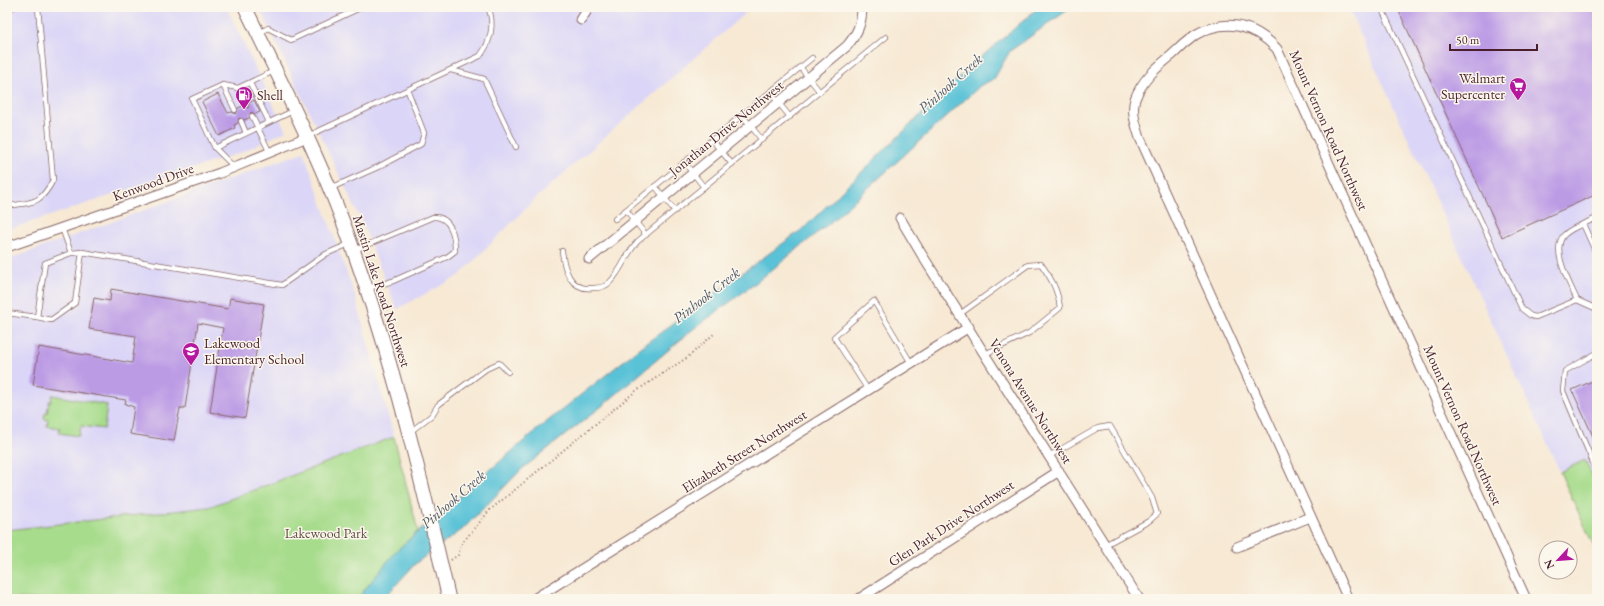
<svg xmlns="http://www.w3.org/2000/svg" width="1604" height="606" font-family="'EB Garamond',serif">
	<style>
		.built { fill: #dbd6f7 }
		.green { fill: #a7dc8c; stroke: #787e5c }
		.water { fill: #5ac2d7; stroke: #527081 }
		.building { fill: #bc9be5 }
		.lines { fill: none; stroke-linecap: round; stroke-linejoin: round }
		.lane-casing { stroke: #876666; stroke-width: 6 }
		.street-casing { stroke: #876666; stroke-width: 11 }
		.secondary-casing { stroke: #876666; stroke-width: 15 }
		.path { stroke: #876666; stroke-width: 2; stroke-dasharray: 1 3; stroke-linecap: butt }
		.lane { stroke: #fff; stroke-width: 4.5 }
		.street { stroke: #fff; stroke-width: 9 }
		.secondary { stroke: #fff; stroke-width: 13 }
		.labels { text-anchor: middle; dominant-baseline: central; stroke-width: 3; stroke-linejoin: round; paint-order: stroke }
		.poi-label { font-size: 14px; fill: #4a1f2b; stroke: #fbf7ec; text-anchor: start }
		.street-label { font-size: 14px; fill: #4a1f2b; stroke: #fbf7ec }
		.park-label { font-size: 14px; fill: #614e43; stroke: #fbf7ec }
		.water-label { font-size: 15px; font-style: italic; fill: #505867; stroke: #fbf7ec }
	</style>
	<rect width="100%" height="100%" fill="#fbf7ec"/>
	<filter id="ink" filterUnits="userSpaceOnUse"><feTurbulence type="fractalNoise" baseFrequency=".025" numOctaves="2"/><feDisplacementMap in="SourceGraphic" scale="8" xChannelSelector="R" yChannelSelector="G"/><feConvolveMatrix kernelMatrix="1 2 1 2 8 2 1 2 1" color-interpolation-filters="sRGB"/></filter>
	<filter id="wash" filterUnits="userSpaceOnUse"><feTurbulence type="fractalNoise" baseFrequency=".012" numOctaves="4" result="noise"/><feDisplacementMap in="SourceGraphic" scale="16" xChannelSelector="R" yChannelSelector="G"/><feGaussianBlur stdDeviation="0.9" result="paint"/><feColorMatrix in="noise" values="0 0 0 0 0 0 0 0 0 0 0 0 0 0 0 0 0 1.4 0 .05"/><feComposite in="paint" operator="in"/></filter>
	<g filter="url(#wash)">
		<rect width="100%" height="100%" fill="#f7e9d4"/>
		<g class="built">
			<path d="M7,7H226L286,131L240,153L7,230Z"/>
			<path d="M259,7H752L536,198L459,276L397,309L361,220Z"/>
			<path d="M1348,7H1597V486L1584,460L1560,472Z"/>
			<path d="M304,152L355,296L394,437L209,507L7,530V260Z"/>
		</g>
		<g class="green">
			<path d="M52,395L107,405L104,429L81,426L79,436L59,433L60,428L47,426L48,420L44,419L45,413H47L49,401L51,402Z"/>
			<path d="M394,437L418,531L400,548L357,599H7V530L209,507Z"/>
			<path d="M1585,460L1597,486V553L1560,472Z"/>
		</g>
		<path class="water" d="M1039,7H1072L1010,51L994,79L981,85L832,221L753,285L692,330L601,407L522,469L463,529L416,563L383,599H357L397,550L539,428L645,344L804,228L971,66Z"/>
		<g id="blocks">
			<g class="building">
				<path d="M1397,7H1597V194L1502,237Z"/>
				<path d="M218,94L228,113L232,112L236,114L238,108L243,106L248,108L249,103L254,100L260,112L255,114L251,112L249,118L244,120L239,118L238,123L234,125L235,128L219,136L202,102Z"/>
				<path d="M111,289L228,309L230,298L264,304L245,418L210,412L223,328L198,323L185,408H180L174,441L130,434L134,407L125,404L126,400L33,385L39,347L132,363L136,336L89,329L94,298L110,301Z"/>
				<path d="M1597,379V445L1572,390Z"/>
			</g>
		</g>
	</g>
	<g filter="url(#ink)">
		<use href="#blocks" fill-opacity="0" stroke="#876666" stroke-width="1"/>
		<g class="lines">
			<defs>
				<g id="lane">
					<path d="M1381,7L1522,309L1531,316L1536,317L1577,300L1597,309"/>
					<path d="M7,8L14,7"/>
					<path d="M260,33L268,28L291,40L362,7"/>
					<path d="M800,67L820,92"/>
					<path d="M451,70L484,79L516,147"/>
					<path d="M250,83L269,122"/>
					<path d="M223,85L235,110"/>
					<path d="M238,88L246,105"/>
					<path d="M770,92L790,117"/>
					<path d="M742,115L762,140"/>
					<path d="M252,116L270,153"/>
					<path d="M241,121L246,133"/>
					<path d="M308,136L480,56C491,42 495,23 488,7"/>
					<path d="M712,140L732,164"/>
					<path d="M215,148L293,111"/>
					<path d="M684,162L704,187"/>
					<path d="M234,167L215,148L192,99L223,85L238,88L274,71"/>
					<path d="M655,186L675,211"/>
					<path d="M331,188L378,167L421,144L424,133L408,91"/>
					<path d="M7,206C33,202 40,205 53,180L38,7"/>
					<path d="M626,210L646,235"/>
					<path d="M615,219L812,58"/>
					<path d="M1583,224L1597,255"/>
					<path d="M355,250L433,217C451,216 455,236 455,251L447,257L393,281L368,288"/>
					<path d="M562,251C564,269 570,291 593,288C599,288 606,287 610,282C622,270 625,255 638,241L886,37"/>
					<path d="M71,253L82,252L282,285L326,254L349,244"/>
					<path d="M1577,300C1570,284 1550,250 1564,235C1572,227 1586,223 1597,218"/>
					<path d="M7,313L37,317L45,263L71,253L62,228"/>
					<path d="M960,314L1028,265L1041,264C1051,278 1058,290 1060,308L1029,333L985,354"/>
					<path d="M37,317L51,320L75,303L82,252"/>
					<path d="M1597,353L1565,371L1563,391L1597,472"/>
					<path d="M868,390L834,337L874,301L911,363"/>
					<path d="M410,432L432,415L438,405L486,369L499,363L508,372"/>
					<path d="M1049,456L1098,428L1110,426L1152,498L1157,514L1149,521L1105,545"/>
				</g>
				<g id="street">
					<path d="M581,20L589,7"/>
					<path d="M900,218L922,255L1139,599"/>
					<path d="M7,247L220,173L307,137"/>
					<path d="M589,259L847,46C857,34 862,24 862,7"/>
					<path d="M1237,547L1310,517"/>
					<path d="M534,599L969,327"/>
					<path d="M859,599L1059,471"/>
					<path d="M1348,599L1140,138C1136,125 1131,112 1135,99C1142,80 1157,67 1172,55C1179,48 1187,41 1195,35C1225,17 1255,25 1277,49L1526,599"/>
				</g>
				<path id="secondary" d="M245,7C284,88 325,168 354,252C394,365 422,482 449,599"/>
			</defs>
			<use href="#lane" class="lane-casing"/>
			<use href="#street" class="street-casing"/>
			<use href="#secondary" class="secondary-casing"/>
			<path class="path" d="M451,560L458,555L462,543L490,510L636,391L688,357L715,333"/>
			<use href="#lane" class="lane"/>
			<use href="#street" class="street"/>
			<use href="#secondary" class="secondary"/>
		</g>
	</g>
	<defs>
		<symbol id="supermarket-pin" viewBox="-11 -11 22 30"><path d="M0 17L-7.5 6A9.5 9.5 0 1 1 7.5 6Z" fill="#b5179e" stroke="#fbf7ec"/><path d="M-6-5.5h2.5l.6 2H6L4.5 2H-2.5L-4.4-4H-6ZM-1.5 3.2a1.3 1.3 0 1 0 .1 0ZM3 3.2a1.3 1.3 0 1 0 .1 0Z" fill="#fff"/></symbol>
		<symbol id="fuel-pin" viewBox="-11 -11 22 30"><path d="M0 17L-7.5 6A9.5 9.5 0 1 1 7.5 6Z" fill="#b5179e" stroke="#fbf7ec"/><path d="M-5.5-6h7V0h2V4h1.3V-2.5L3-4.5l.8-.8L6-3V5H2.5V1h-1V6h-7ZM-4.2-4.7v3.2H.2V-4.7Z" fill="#fff"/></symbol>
		<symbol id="school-pin" viewBox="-11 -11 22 30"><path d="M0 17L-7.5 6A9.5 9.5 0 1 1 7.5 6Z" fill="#b5179e" stroke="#fbf7ec"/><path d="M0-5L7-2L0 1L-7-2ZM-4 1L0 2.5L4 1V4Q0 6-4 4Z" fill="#fff"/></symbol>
	</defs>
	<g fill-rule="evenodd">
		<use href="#supermarket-pin" x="1508" y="76" width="20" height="27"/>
		<use href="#fuel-pin" x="234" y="85" width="20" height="27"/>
		<use href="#school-pin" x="181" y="341" width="20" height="27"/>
	</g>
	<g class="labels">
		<g class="poi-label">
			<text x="1505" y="78" text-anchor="end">Walmart<tspan x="1505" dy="16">Supercenter</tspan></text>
			<text x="257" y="95">Shell</text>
			<text x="204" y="343">Lakewood<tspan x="204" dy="16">Elementary School</tspan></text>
		</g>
		<g class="street-label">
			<text transform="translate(726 128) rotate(-39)">Jonathan Drive Northwest</text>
			<text transform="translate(1329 130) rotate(66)">Mount Vernon Road Northwest</text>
			<text transform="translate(153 182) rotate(-20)">Kenwood Drive</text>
			<text transform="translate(382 291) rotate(72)">Mastin Lake Road Northwest</text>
			<text transform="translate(1031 401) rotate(58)">Venona Avenue Northwest</text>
			<text transform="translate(1463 425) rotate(66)">Mount Vernon Road Northwest</text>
			<text transform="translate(744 451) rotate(-32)">Elizabeth Street Northwest</text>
			<text transform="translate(951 523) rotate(-33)">Glen Park Drive Northwest</text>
		</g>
		<g class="park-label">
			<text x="326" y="533">Lakewood Park</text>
		</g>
		<g class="water-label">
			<text transform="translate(950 83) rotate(-42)">Pinhook Creek</text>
			<text transform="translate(706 295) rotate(-38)">Pinhook Creek</text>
			<text transform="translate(453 499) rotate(-41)">Pinhook Creek</text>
		</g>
	</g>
	<rect width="1604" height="606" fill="none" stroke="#fbf7ec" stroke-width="24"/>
	<g transform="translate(1558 560) rotate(244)"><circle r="19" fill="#fbf7ec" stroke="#b4a19f"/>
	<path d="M0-3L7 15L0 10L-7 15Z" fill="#b5179e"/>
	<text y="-6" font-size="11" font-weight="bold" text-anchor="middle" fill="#4a1f2b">N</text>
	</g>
	<path d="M1450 44v6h87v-6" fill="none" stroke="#4a1f2b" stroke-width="2"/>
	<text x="1456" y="44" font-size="12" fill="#4a1f2b" stroke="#fbf7ec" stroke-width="3" paint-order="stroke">50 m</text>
</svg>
